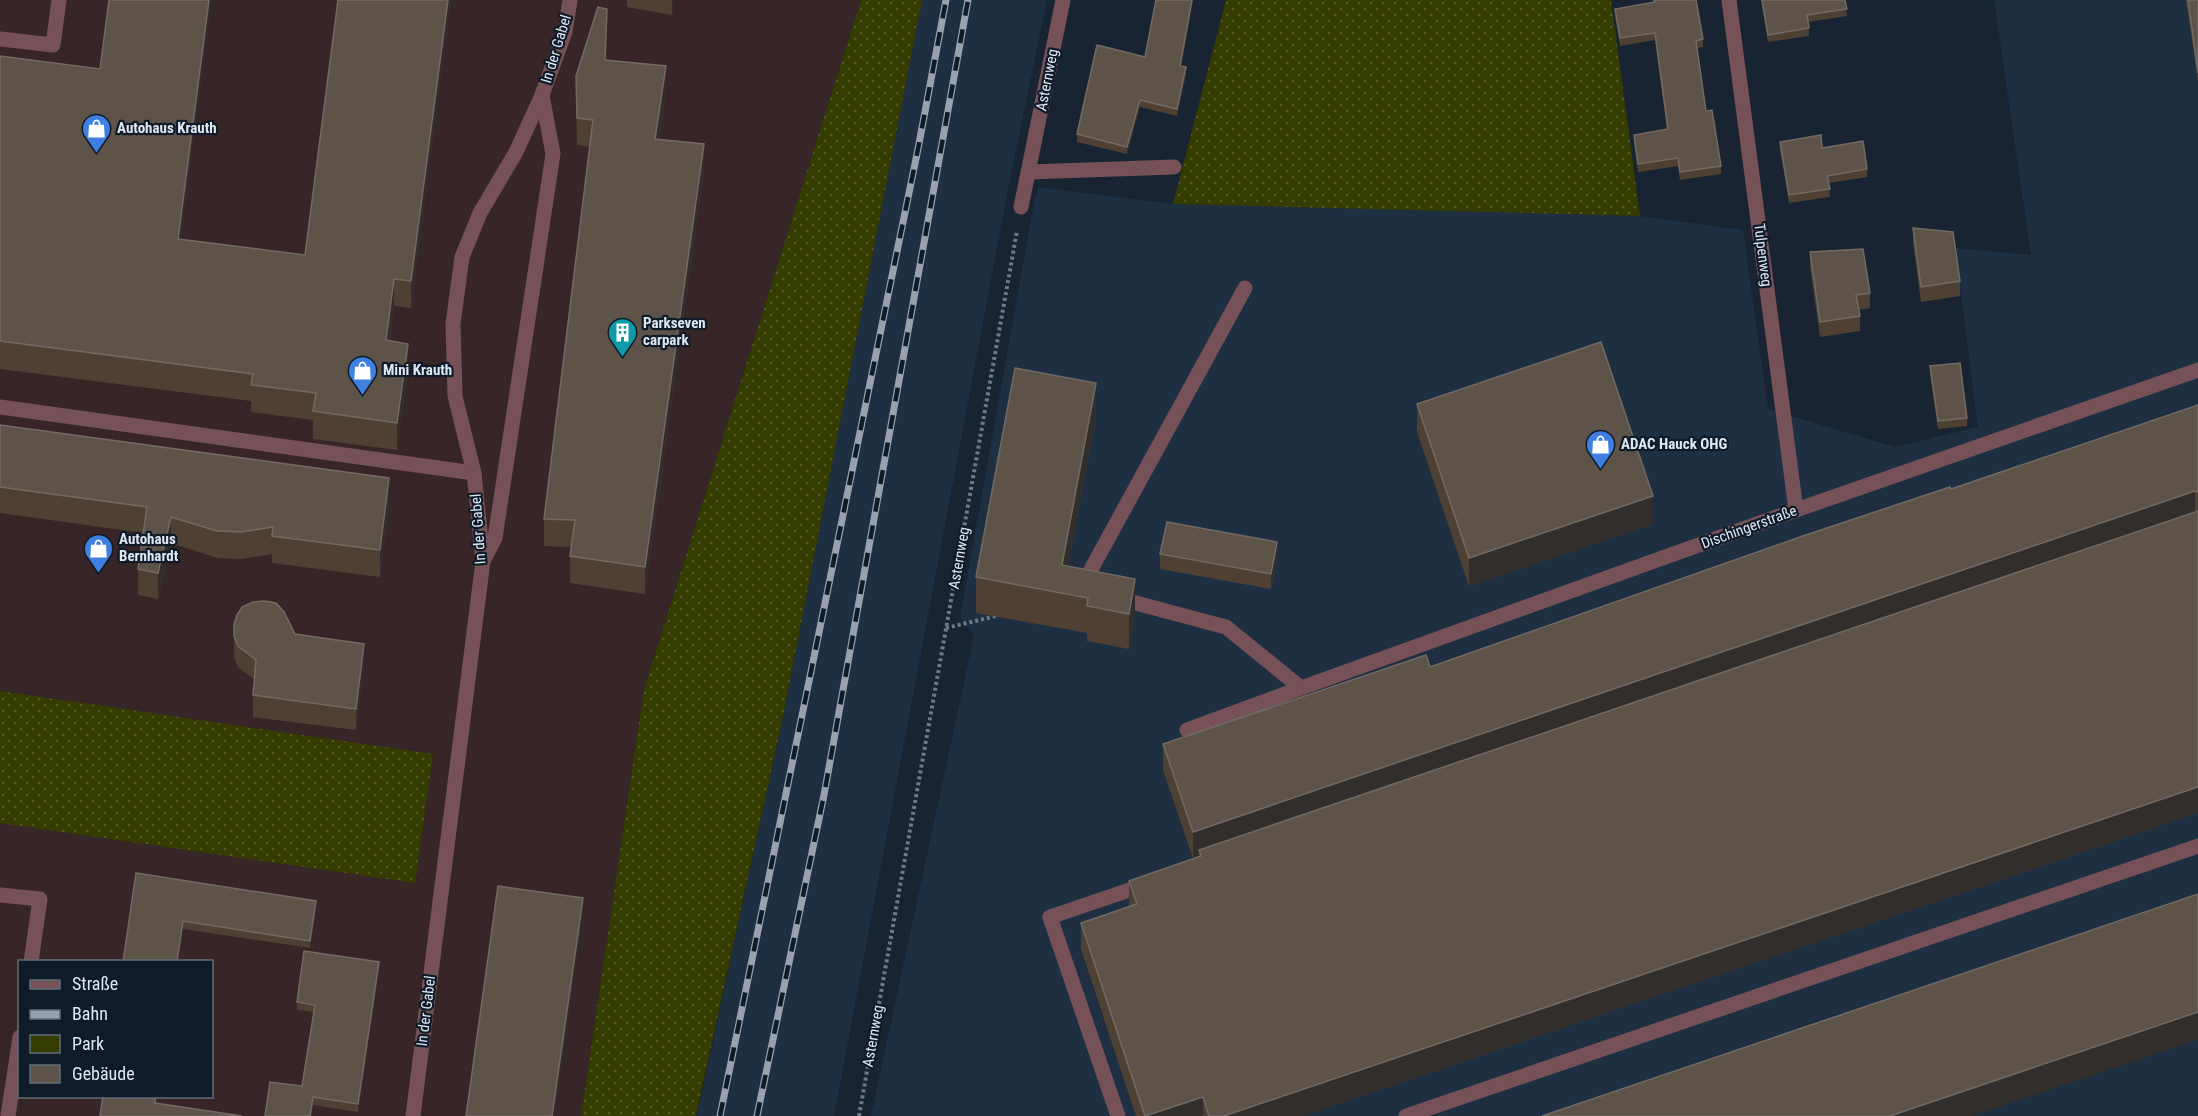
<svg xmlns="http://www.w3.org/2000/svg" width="2198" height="1116" font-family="'Roboto Condensed',sans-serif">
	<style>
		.commercial { fill: #382527; fill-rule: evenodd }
		.built { fill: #1e2f41 }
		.green { fill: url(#green-dots) }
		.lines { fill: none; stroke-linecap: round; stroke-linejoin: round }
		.path { stroke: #707a86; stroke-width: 4; stroke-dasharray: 3 3; stroke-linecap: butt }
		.lane { stroke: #765258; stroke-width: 15 }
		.street { stroke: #765258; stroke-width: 15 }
		.rail-casing { stroke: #98a1ad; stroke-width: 7 }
		.rail { stroke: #0f1b28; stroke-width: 4.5; stroke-dasharray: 14; stroke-linecap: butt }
		.wall { fill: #4e4134 }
		.shaded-wall { fill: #322e2b }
		.building { fill: #5e5349; stroke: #726a63; stroke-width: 1.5 }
		.labels { text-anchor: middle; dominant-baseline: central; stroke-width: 4.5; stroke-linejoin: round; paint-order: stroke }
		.street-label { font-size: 15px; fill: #dfe7f1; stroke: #0f1b28 }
		.poi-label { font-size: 15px; font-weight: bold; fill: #dfe7f1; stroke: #0f1b28; text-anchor: start }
	</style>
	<defs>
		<pattern id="green-dots" width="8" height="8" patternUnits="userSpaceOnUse" patternTransform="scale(1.5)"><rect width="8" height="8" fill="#353c00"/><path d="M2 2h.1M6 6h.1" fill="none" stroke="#525826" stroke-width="1.8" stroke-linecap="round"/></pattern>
	</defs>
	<rect width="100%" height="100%" fill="#192432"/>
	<path class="commercial" d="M0,0H861L644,689L581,1116H0ZM20,962H212V1096H20Z"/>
	<g class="built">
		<path d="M922,0H1047L1009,184L834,1116H697L782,721Z"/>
		<path d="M1994,0H2198V1116H871L974,636L960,618L1035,197L1039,187L1173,204L1640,216L1743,230L1768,409L1895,447L1978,427L1955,248L2031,255Z"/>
	</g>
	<g class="green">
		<path d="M861,0H922L782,721L696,1116H581L644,689Z"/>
		<path d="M1226,0H1611L1640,216L1173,204Z"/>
		<path d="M0,691L433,754L415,883L0,823Z"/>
	</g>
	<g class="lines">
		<g class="path">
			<path d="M946,628L996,616"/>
			<path d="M859,1116L1017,231"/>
		</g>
		<g class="lane">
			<path d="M0,39L53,45L59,0"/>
			<path d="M1029,172L1174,167"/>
			<path d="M0,407L474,473"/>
			<path d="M483,561L495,538L553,154L542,95"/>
			<path d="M1082,586L1245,288"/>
			<path d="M1117,598L1226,627L1301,688"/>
			<path d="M1187,730L1301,688"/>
			<path d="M0,895L40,899L31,962"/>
			<path d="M8,1116L20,1037"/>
			<path d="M1118,1116L1050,917L1147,884"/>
			<path d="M1406,1116L2198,846"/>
		</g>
		<g class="street">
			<path d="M1729,0L1796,510"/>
			<path d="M1021,207L1063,0"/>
			<path d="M1301,688L1796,510L2198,370"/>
			<path d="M413,1116L483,561L474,473L455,396L453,324L462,257L480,213L516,152L542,95L565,32L570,0"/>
		</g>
		<defs>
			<g id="rail">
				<path d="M720,1116L918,149L946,0"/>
				<path d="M757,1116L824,795L968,0"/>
			</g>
		</defs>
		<use href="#rail" class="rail-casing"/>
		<use href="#rail" class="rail"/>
	</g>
	<g class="wall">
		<path d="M451,0L411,308L394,306L390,341L408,371L397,450L313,439V420L251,412V401L0,369V56L182,239L305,255Z"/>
		<path d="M627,0H674L672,15L627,7Z"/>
		<path d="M1156,0H1193L1181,66L1186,75L1177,116L1140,107L1127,154L1077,142V134L1145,57Z"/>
		<path d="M1653,0H1696L1703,39V47L1697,48L1706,111L1721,166V174L1680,180L1678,166L1638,172L1634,142V135L1667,129L1655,40L1620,46L1615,16V9L1654,2Z"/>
		<path d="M1761,0H1845L1847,16L1808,22L1809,36L1768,42Z"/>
		<path d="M2186,0H2198V81Z"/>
		<path d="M607,36L606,61L666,93L659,140L704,171L645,594L570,583V556L571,547L544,546V519L590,147L577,145L576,76Z"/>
		<path d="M1780,142L1822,148L1867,169V177L1829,183L1830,197L1789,203L1780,149Z"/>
		<path d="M1913,228L1960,281V296L1921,302L1913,243Z"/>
		<path d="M1810,252L1870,293V308L1859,310L1860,316V331L1820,337L1810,267Z"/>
		<path d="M1930,366L1967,418V426L1938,429L1930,374Z"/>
		<path d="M1417,404L1653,524L1469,586L1417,432Z"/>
		<path d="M2198,405V813L1302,1116H1136L1081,949V923L1129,906V881L1199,857V856L1193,858L1163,770V744L1430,667Z"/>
		<path d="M1096,419L1068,566L1135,614L1129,649L1087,641V633L976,613V577Z"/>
		<path d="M0,425L389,504L380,577L272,563V554L241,559L217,558L171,543L158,599L138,595V569L144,533L0,513Z"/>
		<path d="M1160,554L1277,557L1271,589L1160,569Z"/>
		<path d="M234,624L295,634L364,665L356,730L253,717V695L255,680L238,667L234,657Z"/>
		<path d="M136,873L316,908L310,948L183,929Z"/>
		<path d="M379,970L358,1112L313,1105L311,1116H265L302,1086L314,1012L297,1010V1002Z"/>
	</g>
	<g class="shaded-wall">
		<path d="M209,0H212L178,266V239Z"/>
		<path d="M448,0H451V4L411,308V281Z"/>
		<path d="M672,0H674L672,15Z"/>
		<path d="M1192,0H1193L1180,74V66Z"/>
		<path d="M607,9V36L605,87V60Z"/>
		<path d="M666,66V93L655,166V139Z"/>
		<path d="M1186,67V75L1177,116V109Z"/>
		<path d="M1140,100V107L1127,154V147Z"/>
		<path d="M704,144V171L645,594V567Z"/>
		<path d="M394,279V306L386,368V340Z"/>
		<path d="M408,344V371L397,450V423Z"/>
		<path d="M1096,383V419L1063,594L1062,565Z"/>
		<path d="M389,478V504L380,577V550Z"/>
		<path d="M2195,491V518L1199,850V856L1193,858V832Z"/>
		<path d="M1653,496V524L1469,586V558Z"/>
		<path d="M171,517V543L158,599V573Z"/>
		<path d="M1277,542V557L1271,589V574Z"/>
		<path d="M1135,579V614L1129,649V614Z"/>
		<path d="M364,644V665L356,730V709Z"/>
		<path d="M2198,787V813L1302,1116H1224Z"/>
		<path d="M583,898V919L555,1116H552Z"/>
		<path d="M316,901V908L310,948V941Z"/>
		<path d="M183,921V929L178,962H177Z"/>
		<path d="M379,962V970L358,1112V1104Z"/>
		<path d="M2198,1012V1040L1972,1116H1890Z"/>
		<path d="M1203,1097V1116H1145Z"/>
	</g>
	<g class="building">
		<path d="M109,0H209L178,239L305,255L338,0H448L411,281L394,279L386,340L408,344L397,423L313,411L316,393L251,385L253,374L0,341V56L100,69Z"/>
		<path d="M1156,0H1192L1180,66L1186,67L1177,109L1140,100L1127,147L1077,134L1097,45L1145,57Z"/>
		<path d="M1654,0H1696L1703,39L1696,41L1706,111L1712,110L1721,166L1680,172L1678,158L1638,164L1634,135L1668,129L1655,33L1620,38L1615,9L1655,2Z"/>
		<path d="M1762,0H1845L1847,9L1807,15L1809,28L1768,35Z"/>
		<path d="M2188,0H2198V73Z"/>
		<path d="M598,7L607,9L605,60L666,66L655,139L704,144L645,567L570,556L575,520L544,519L593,120L577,118L576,76Z"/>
		<path d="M1821,135L1822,148L1863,141L1867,169L1827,176L1830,189L1789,195L1780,142Z"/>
		<path d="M1913,228L1953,232L1960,281L1921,287Z"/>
		<path d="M1863,249L1870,293L1856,295L1860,316L1820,322L1810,252Z"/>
		<path d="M1601,342L1653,496L1469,558L1417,404Z"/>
		<path d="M1960,363L1967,418L1938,421L1930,366Z"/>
		<path d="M1015,368L1096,383L1062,565L1135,579L1129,614L1087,606L1088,598L976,577Z"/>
		<path d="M2198,405V492L2195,491L1193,832L1163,744L1426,655L1430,667L1803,536L1950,487L1951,489Z"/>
		<path d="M0,425L389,478L380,550L272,536L273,527L241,532L217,531L171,517L158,573L138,569L147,507L0,487Z"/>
		<path d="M2198,511V787L1224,1116H1209L1203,1097L1145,1116L1081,923L1137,904L1129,881L1201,856L1199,850Z"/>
		<path d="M1167,522L1277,542L1271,574L1160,554Z"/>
		<path d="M264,601L276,603L284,612L295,634L364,644L356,709L253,695L256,660L238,646L234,636V624L237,615L242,607L253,602Z"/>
		<path d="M136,873L316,901L310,941L183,921L177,962H123Z"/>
		<path d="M498,886L583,898L552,1116H466Z"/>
		<path d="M2198,894V1012L1890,1116H1542Z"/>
		<path d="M304,951L379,962L358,1104L313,1097L310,1116H265L270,1082L302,1086L315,1005L297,1002Z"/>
		<path d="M103,1096H156L155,1103L242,1116H100Z"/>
	</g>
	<defs>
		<symbol id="shop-pin" viewBox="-11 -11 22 30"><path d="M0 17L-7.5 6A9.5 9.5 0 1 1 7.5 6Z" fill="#3f7fe0" stroke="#0f1b28"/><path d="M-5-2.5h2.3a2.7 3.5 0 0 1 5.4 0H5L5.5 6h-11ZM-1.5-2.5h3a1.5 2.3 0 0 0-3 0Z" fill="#fff"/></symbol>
		<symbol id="building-pin" viewBox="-11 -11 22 30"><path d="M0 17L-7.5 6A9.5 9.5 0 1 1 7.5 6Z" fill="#0f9aa8" stroke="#0f1b28"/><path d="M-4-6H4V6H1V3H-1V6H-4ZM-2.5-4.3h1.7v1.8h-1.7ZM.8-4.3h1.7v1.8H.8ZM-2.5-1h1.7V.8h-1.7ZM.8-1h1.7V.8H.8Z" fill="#fff"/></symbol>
	</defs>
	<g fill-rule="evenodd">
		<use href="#shop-pin" x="80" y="112" width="33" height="45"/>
		<use href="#building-pin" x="606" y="316" width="33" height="45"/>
		<use href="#shop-pin" x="346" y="354" width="33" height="45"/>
		<use href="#shop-pin" x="1584" y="428" width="33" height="45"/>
		<use href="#shop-pin" x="82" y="532" width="33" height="45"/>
	</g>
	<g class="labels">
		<g class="street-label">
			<text transform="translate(556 49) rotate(-73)">In der Gabel</text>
			<text transform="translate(1047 80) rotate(-79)">Asternweg</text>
			<text transform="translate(1763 255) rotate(83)">Tulpenweg</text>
			<text transform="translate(1749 527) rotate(-20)">Dischingerstraße</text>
			<text transform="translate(478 529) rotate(-94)">In der Gabel</text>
			<text transform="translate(959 558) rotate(-80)">Asternweg</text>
			<text transform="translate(426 1011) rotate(-83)">In der Gabel</text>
			<text transform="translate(873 1036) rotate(-80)">Asternweg</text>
		</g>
		<g class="poi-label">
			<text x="117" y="128">Autohaus Krauth</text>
			<text x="643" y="323">Parkseven<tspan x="643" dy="17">carpark</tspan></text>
			<text x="383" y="370">Mini Krauth</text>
			<text x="1621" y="444">ADAC Hauck OHG</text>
			<text x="119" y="539">Autohaus<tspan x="119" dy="17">Bernhardt</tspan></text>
		</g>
	</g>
	<rect x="18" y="960" width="195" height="138" fill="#0f1b28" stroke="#626d78" stroke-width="1.5"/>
	<rect x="30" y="980" width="30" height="9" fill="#765258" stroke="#626d78" stroke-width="1.5"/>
	<text x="72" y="990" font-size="18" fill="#dfe7f1">Straße</text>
	<rect x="30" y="1010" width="30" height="9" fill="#98a1ad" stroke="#626d78" stroke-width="1.5"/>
	<text x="72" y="1020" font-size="18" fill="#dfe7f1">Bahn</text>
	<rect x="30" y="1035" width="30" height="18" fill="#353c00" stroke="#626d78" stroke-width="1.5"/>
	<text x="72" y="1050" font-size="18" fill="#dfe7f1">Park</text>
	<rect x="30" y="1065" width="30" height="18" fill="#5e5349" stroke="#626d78" stroke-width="1.5"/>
	<text x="72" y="1080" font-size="18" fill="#dfe7f1">Gebäude</text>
</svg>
